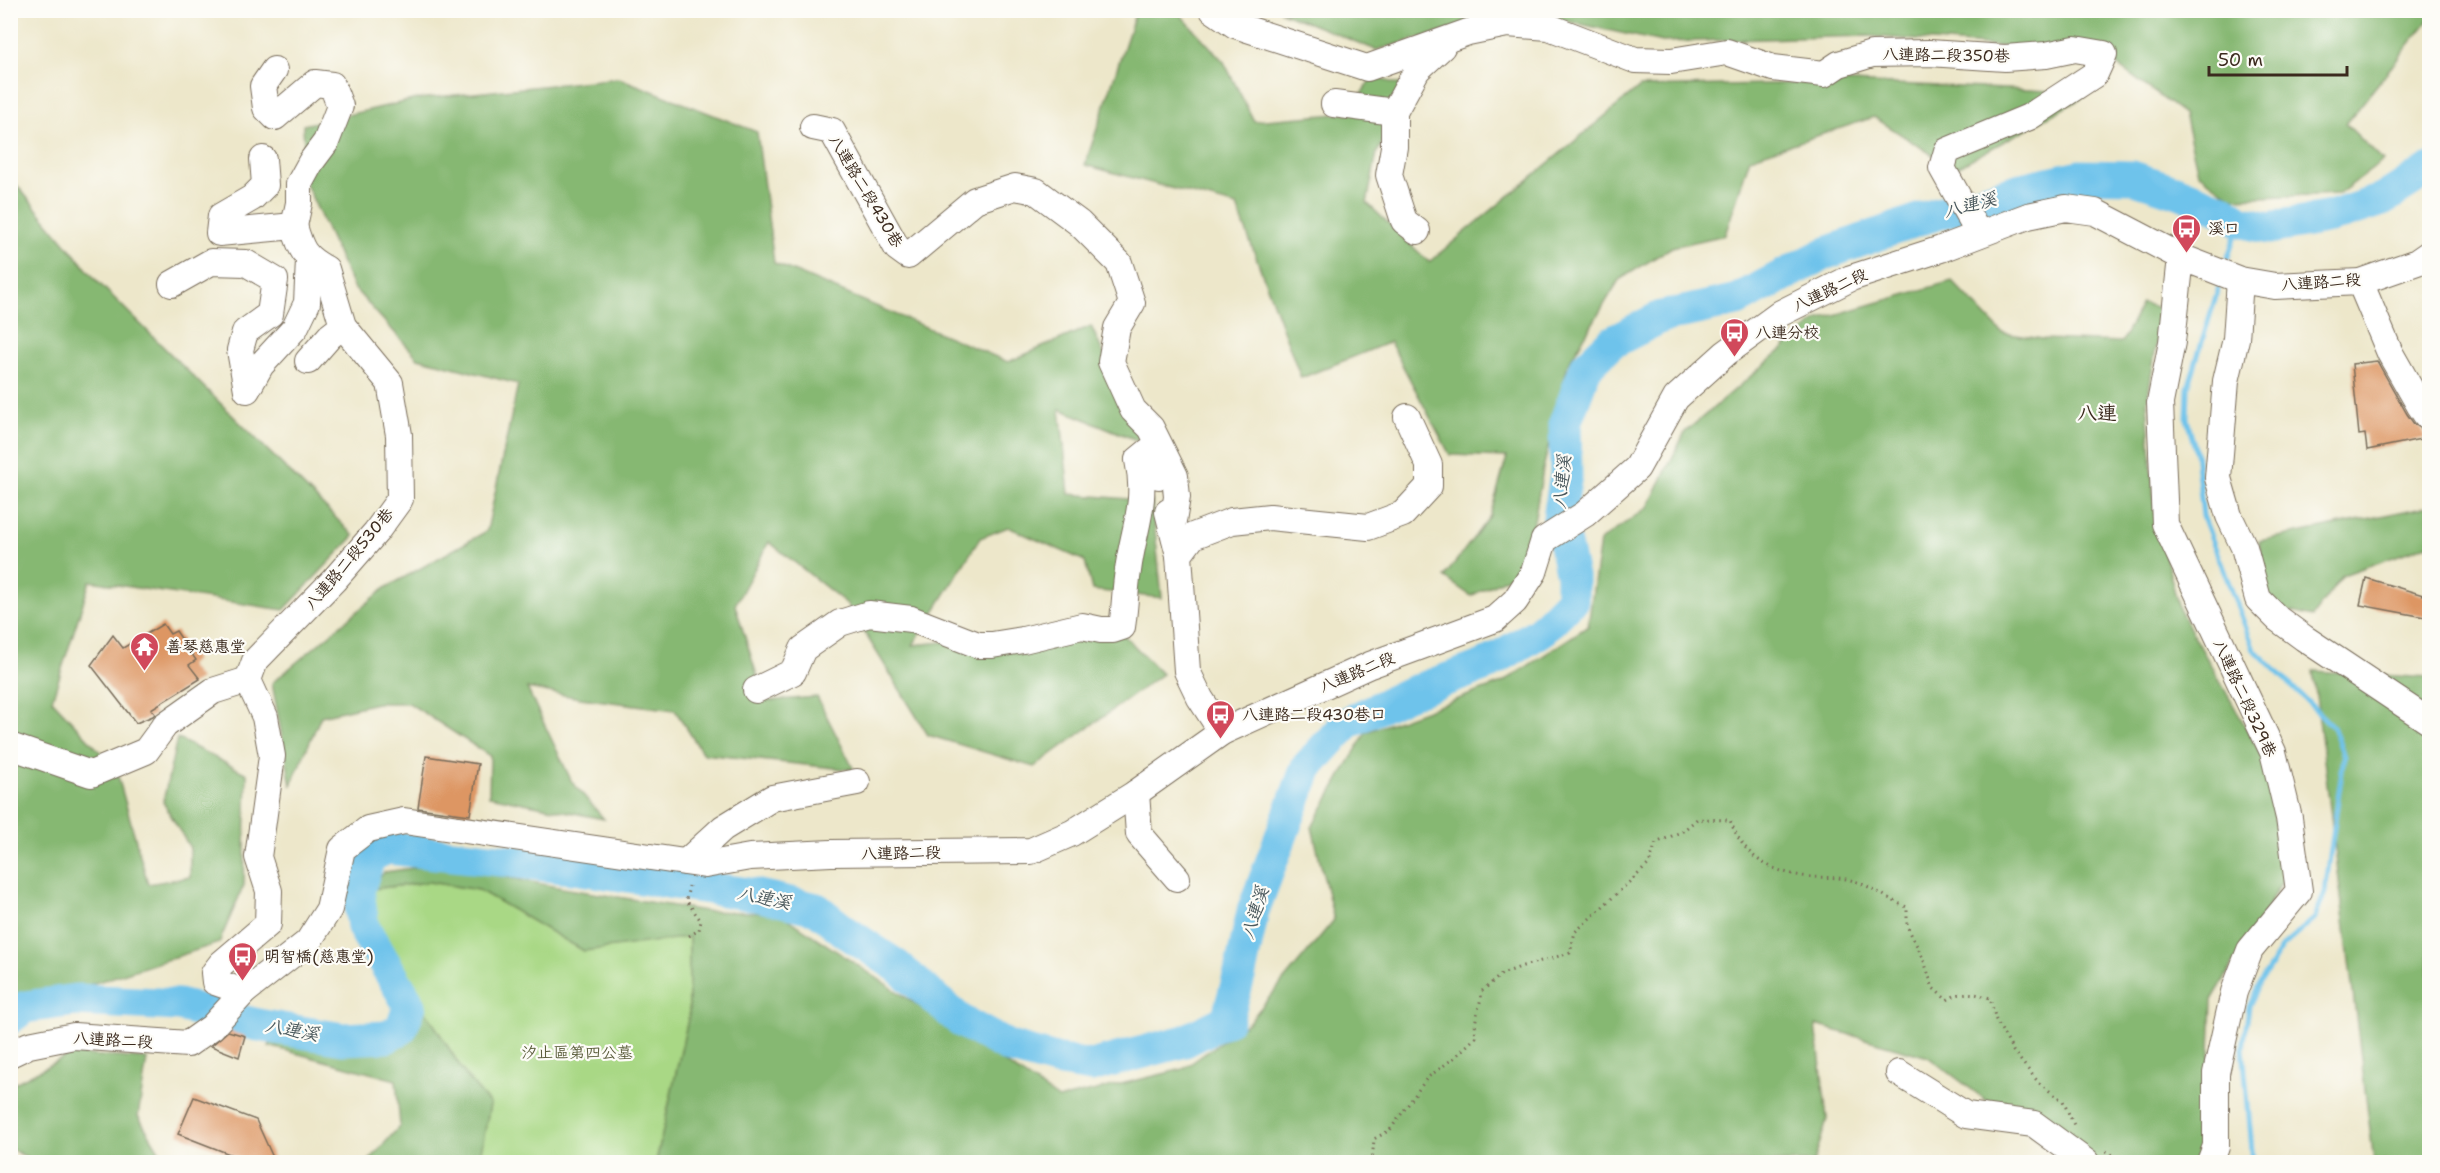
<svg xmlns="http://www.w3.org/2000/svg" width="2440" height="1173" font-family="'Shantell Sans','LXGW WenKai TC',sans-serif">
	<style>
		.green { fill: #a9d885; stroke: #728152; stroke-width: 1.5 }
		.forest { fill: #86b872; stroke: #607148; stroke-width: 1.5 }
		.lines { fill: none; stroke-linecap: round; stroke-linejoin: round }
		.stream { stroke: #6ec3eb; stroke-width: 5 }
		.river { stroke: #6ec3eb; stroke-width: 33 }
		.building { fill: #dd9664 }
		.minor-casing { stroke: #796c5a; stroke-width: 28 }
		.path { stroke: #796c5a; stroke-width: 3; stroke-dasharray: 1.5 4.5; stroke-linecap: butt }
		.minor { stroke: #fff; stroke-width: 26 }
		.labels { text-anchor: middle; dominant-baseline: central; stroke-width: 4.5; stroke-linejoin: round; paint-order: stroke }
		.street-label { font-size: 16px; fill: #3b2a1e; stroke: #fdfcf7 }
		.poi-label { font-size: 16px; fill: #3b2a1e; stroke: #fdfcf7; text-anchor: start }
		.park-label { font-size: 16px; fill: #5c5e3d; stroke: #fdfcf7 }
		.water-label { font-size: 18px; font-style: italic; fill: #4a585c; stroke: #fdfcf7 }
		.quarter-label { font-size: 20px; fill: #3b2a1e; stroke: #fdfcf7 }
	</style>
	<rect width="100%" height="100%" fill="#fdfcf7"/>
	<filter id="ink" filterUnits="userSpaceOnUse"><feTurbulence type="fractalNoise" baseFrequency=".0167" numOctaves="2"/><feDisplacementMap in="SourceGraphic" scale="12" xChannelSelector="R" yChannelSelector="G"/><feConvolveMatrix kernelMatrix="1 2 1 2 8 2 1 2 1" color-interpolation-filters="sRGB"/></filter>
	<filter id="wash" filterUnits="userSpaceOnUse"><feTurbulence type="fractalNoise" baseFrequency=".008" numOctaves="4" result="noise"/><feDisplacementMap in="SourceGraphic" scale="24" xChannelSelector="R" yChannelSelector="G"/><feGaussianBlur stdDeviation="1.35" result="paint"/><feColorMatrix in="noise" values="0 0 0 0 0 0 0 0 0 0 0 0 0 0 0 0 0 1.4 0 .05"/><feComposite in="paint" operator="in"/></filter>
	<g filter="url(#wash)">
		<rect width="100%" height="100%" fill="#ede7ca"/>
		<path class="green" d="M429,882L479,890L584,951L689,936V1015L656,1162H479L490,1104L466,1076L365,913L372,889Z"/>
		<g class="forest">
			<path d="M2429,10L2430,18L2346,124L2383,161L2339,194L2233,198L2198,173L2184,114L2092,47L2023,48L1868,36L1662,42L1521,11L1376,50L1279,11Z"/>
			<path d="M1136,11H1177L1224,62L1254,121L1349,113L1372,77L1410,87L1377,153L1367,203L1429,262L1640,87L1849,82L2051,91L2086,96L1954,169L1874,117L1750,158L1725,235L1672,247L1619,280L1568,364L1543,469L1526,568L1471,596L1444,577L1490,516L1507,457L1450,455L1390,342L1301,378L1237,206L1085,165Z"/>
			<path d="M619,78L757,132L774,263L1008,362L1091,326L1144,443L1060,409L1069,494L1152,501L1162,598L1092,590L1085,561L1008,527L980,538L913,645L1114,625L1162,674L1034,767L928,735L847,604L769,542L735,605L765,701L817,697L854,770L703,754L675,710L580,698L527,688L572,782L604,819L489,796L490,756L409,703H377L321,716L291,785L272,683L385,588L487,531L518,384L418,358L353,287L306,184L303,125L417,99Z"/>
			<path d="M10,177L96,280L354,536L284,610L90,581L52,700L116,769L148,884L190,877V848L163,802L177,738L247,774L244,885L219,943L11,1010Z"/>
			<path d="M1952,281L2002,333L2043,339L2122,342L2142,303L2162,309L2147,402L2155,515L2179,609L2265,761L2285,877L2212,1000L2206,1155L2190,1162H2069L1928,1057L1816,1025L1827,1119L1814,1162H656L689,1015V937L584,951L479,890L429,882L372,889L365,913L466,1076L490,1104L479,1162H368L400,1126L396,1080L269,1046L274,1038L389,1051L413,1037L405,998L359,924L361,893L385,872L440,864L562,888L705,911L779,913L1059,1099L1183,1069L1249,1022L1334,920L1312,827L1366,732L1502,683L1588,626L1600,541L1648,507L1685,432L1817,320Z"/>
			<path d="M2429,506V547L2427,545L2343,575L2312,617L2268,606L2259,541Z"/>
			<path d="M2313,671L2429,678V1162H2374Z"/>
			<path d="M71,1054L147,1059L138,1116L166,1162H46L30,1159L11,1149V1085Z"/>
		</g>
		<g class="lines">
			<g class="stream">
				<path d="M2228,257L2240,221"/>
				<path d="M2218,289L2188,388L2187,419L2196,452L2203,516L2254,649L2333,727L2344,756L2325,892L2315,918L2283,946L2260,982L2249,1007L2243,1048L2253,1162"/>
			</g>
			<path class="river" d="M10,1018L25,1007L76,1000L179,1005L258,1025L343,1039L387,1037L401,1029L410,1006L363,927L358,890L370,856L388,848L573,868L755,895L817,909L843,930L897,966L961,1021L1009,1047L1055,1060L1091,1066L1185,1041L1227,1020L1240,973L1253,911L1307,767L1347,723L1407,694L1486,665L1540,632L1572,600V576L1559,518L1566,475L1565,423L1586,367L1611,343L1661,317L1737,300L1824,254L1924,218L2021,189L2079,176L2132,177L2181,193L2223,210L2240,221L2269,228L2331,217L2382,200L2430,169"/>
		</g>
		<g id="blocks">
			<g class="building">
				<path d="M2377,361L2407,414L2414,424L2422,429L2426,438L2367,450L2365,434L2359,435L2352,364Z"/>
				<path d="M2366,578L2430,597V618L2360,605Z"/>
				<path d="M163,624L170,634L176,631L196,660L189,665L200,679L151,709L155,714L153,716L136,723L91,665L113,635L123,648Z"/>
				<path d="M426,756L478,764L470,815L418,808Z"/>
				<path d="M228,1031L245,1036L239,1057L211,1046Z"/>
				<path d="M194,1097L256,1120L275,1162H250L178,1134Z"/>
			</g>
		</g>
	</g>
	<g filter="url(#ink)">
		<use href="#blocks" fill-opacity="0" stroke="#796c5a" stroke-width="1.5"/>
		<g class="lines">
			<defs>
				<g id="minor">
					<path d="M1213,10L1235,25L1367,68L1468,32L1507,24L1549,27L1635,60L1671,61L1727,52L1773,68L1824,74L1839,64L1872,54L1929,53L2005,58L2046,55L2075,49L2104,54L2095,74L2029,117L1947,151L1942,168L1979,234"/>
					<path d="M274,70L263,86L266,108L275,117L315,83L332,85L340,106L326,142L311,162L299,184V203L294,226"/>
					<path d="M1334,104L1394,112"/>
					<path d="M813,127L832,131L897,248L908,256L975,200L1015,187L1036,191L1079,223L1119,263L1132,303L1117,328L1111,362L1133,410L1151,428L1175,476L1177,497L1172,528"/>
					<path d="M1417,231L1404,221L1389,175L1394,147V112L1417,70L1442,47"/>
					<path d="M2181,257L2172,342L2160,403L2165,524L2273,752L2289,818L2299,891L2250,950L2234,992L2216,1073V1146L2210,1162"/>
					<path d="M2240,280L2236,339L2226,381L2218,478L2229,516L2244,547L2258,599L2278,619L2304,638L2430,722"/>
					<path d="M2360,282L2390,353L2420,406L2426,415H2430"/>
					<path d="M172,284L211,262L246,263L275,280L270,314L245,332L240,350L247,390L261,365L295,328L307,303L309,260"/>
					<path d="M308,361L330,336L343,326"/>
					<path d="M1168,512L1179,555"/>
					<path d="M756,690L793,672L803,649L840,623L869,614L911,619L978,645H992L1023,640L1082,626L1101,630H1113L1122,627C1125,608 1125,589 1128,571C1133,529 1148,504 1138,460L1149,451L1159,476"/>
					<path d="M1222,732L1200,698L1187,671L1179,555L1193,536L1232,521L1270,517L1368,527L1403,514L1429,486V465L1407,417"/>
					<path d="M10,746L91,774L146,751L165,725L213,691L248,680"/>
					<path d="M1136,793L1139,834L1177,878"/>
					<path d="M686,862L723,828L772,798L857,782"/>
					<path d="M244,992L215,982L214,973L221,964L268,924L269,891L258,857L272,756L265,717L248,680L255,661L334,580L376,532L400,499L399,435L390,383L343,326L326,269C304,257 301,250 294,226L219,233L221,216L252,198L265,185L263,159"/>
					<path d="M10,1054L29,1045L74,1036L188,1044L212,1027L244,992L308,942L329,909L342,849L368,829L404,821L705,865L750,857L831,853L1031,851L1072,833L1136,793L1222,732L1370,665L1495,619L1515,601L1534,572L1544,540L1585,514L1637,468L1676,398L1726,353L1781,313L1851,278L1941,249L2028,216L2066,208L2095,212L2181,257L2240,280L2275,286L2360,282L2417,262L2430,253"/>
					<path d="M1899,1073L1966,1115L2034,1124L2086,1162"/>
				</g>
			</defs>
			<use href="#minor" class="minor-casing"/>
			<g class="path">
				<path d="M689,936L699,930L701,921L686,900L689,886"/>
				<path d="M2106,1151L2122,1160L2133,1162"/>
				<path d="M1372,1162L1374,1139L1390,1130L1427,1078L1454,1058L1476,1037C1473,1018 1480,1009 1482,991L1502,974L1523,966L1570,953L1575,932L1649,864L1656,843L1683,831L1697,819L1730,820C1743,855 1766,870 1802,876C1822,879 1838,875 1857,882C1874,888 1889,900 1907,907V926L1923,958L1933,988L1947,1000C1962,990 1974,993 1990,998L1996,1020L2013,1051L2039,1083L2063,1101L2074,1125"/>
			</g>
			<use href="#minor" class="minor"/>
		</g>
	</g>
	<defs>
		<symbol id="bus-pin" viewBox="-11 -11 22 30"><path d="M0 17L-7.5 6A9.5 9.5 0 1 1 7.5 6Z" fill="#d1495b" stroke="#fdfcf7"/><path d="M-5-6H5V4H4V6H2V4H-2V6H-4V4H-5ZM-3.5-4V0h7V-4ZM-3.5 1.2v1.5H-2V1.2ZM2 1.2v1.5H3.5V1.2Z" fill="#fff"/></symbol>
		<symbol id="temple-pin" viewBox="-11 -11 22 30"><path d="M0 17L-7.5 6A9.5 9.5 0 1 1 7.5 6Z" fill="#d1495b" stroke="#fdfcf7"/><path d="M0-6L5-2H3V0L6.5 2.5H4V6H1.5V3h-3V6H-4V2.5H-6.5L-3 0V-2H-5Z" fill="#fff"/></symbol>
	</defs>
	<g fill-rule="evenodd">
		<use href="#bus-pin" x="2170" y="212" width="33" height="45"/>
		<use href="#bus-pin" x="1718" y="316" width="33" height="45"/>
		<use href="#temple-pin" x="128" y="630" width="33" height="45"/>
		<use href="#bus-pin" x="1204" y="698" width="33" height="45"/>
		<use href="#bus-pin" x="226" y="940" width="33" height="45"/>
	</g>
	<g class="labels">
		<g class="street-label">
			<text transform="translate(1946 55) rotate(1)">八連路二段350巷</text>
			<text transform="translate(866 191) rotate(59)">八連路二段430巷</text>
			<text transform="translate(2321 282) rotate(-4)">八連路二段</text>
			<text transform="translate(1830 290) rotate(-25)">八連路二段</text>
			<text transform="translate(349 559) rotate(-50)">八連路二段530巷</text>
			<text transform="translate(1357 672) rotate(-23)">八連路二段</text>
			<text transform="translate(2245 698) rotate(65)">八連路二段329巷</text>
			<text transform="translate(901 853) rotate(-1)">八連路二段</text>
			<text transform="translate(113 1040) rotate(3)">八連路二段</text>
		</g>
		<g class="poi-label">
			<text x="2208" y="228">溪口</text>
			<text x="1755" y="332">八連分校</text>
			<text x="166" y="646">善琴慈惠堂</text>
			<text x="1242" y="714">八連路二段430巷口</text>
			<text x="264" y="956">明智橋(慈惠堂)</text>
		</g>
		<g class="park-label">
			<text x="577" y="1052">汐止區第四公墓</text>
		</g>
		<g class="water-label">
			<text transform="translate(1970 205) rotate(-15)">八連溪</text>
			<text transform="translate(1562 482) rotate(-85)">八連溪</text>
			<text transform="translate(764 898) rotate(11)">八連溪</text>
			<text transform="translate(1255 913) rotate(-73)">八連溪</text>
			<text transform="translate(292 1030) rotate(10)">八連溪</text>
		</g>
		<g class="quarter-label">
			<text x="2097" y="413">八連</text>
		</g>
	</g>
	<rect width="2440" height="1173" fill="none" stroke="#fdfcf7" stroke-width="36"/>
	<path d="M2209 66v9h138v-9" fill="none" stroke="#3b2a1e" stroke-width="3"/>
	<text x="2218" y="66" font-size="18" fill="#3b2a1e" stroke="#fdfcf7" stroke-width="4.5" paint-order="stroke">50 m</text>
</svg>
